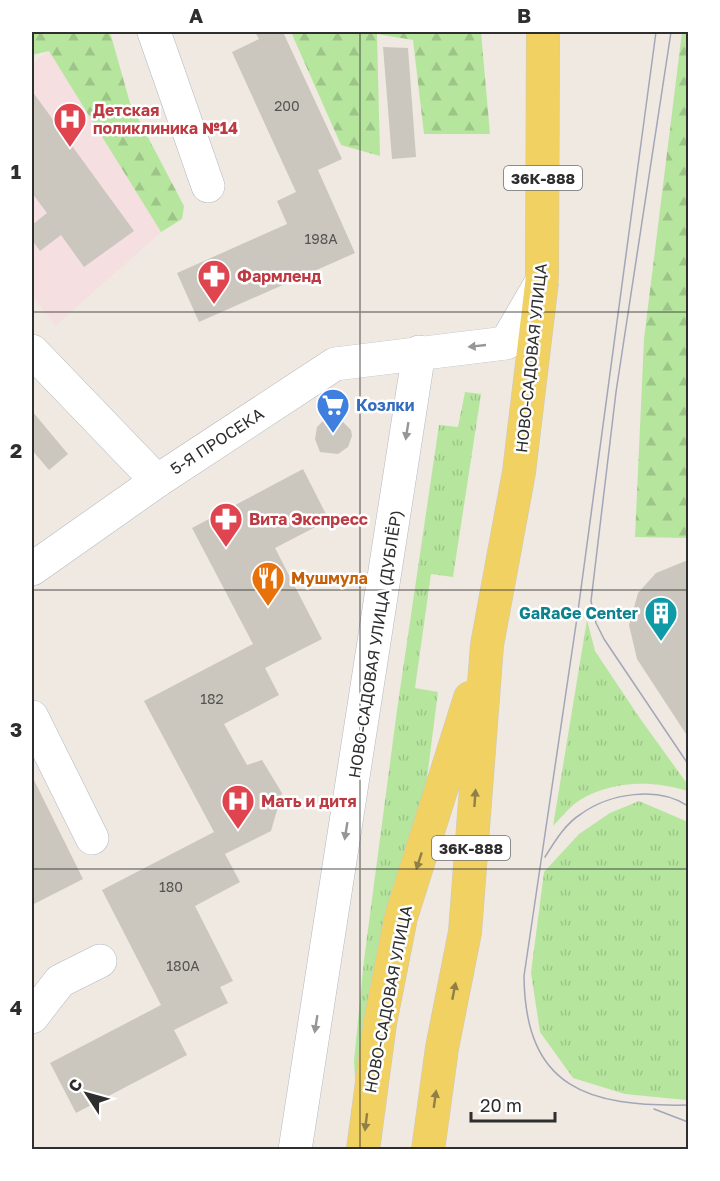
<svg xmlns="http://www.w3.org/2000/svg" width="720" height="1181" font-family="'Golos Text',sans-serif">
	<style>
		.medical { fill: #f5dfe0 }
		.grass { fill: url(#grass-tufts) }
		.forest { fill: url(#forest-firs) }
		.building { fill: #cbc7bf }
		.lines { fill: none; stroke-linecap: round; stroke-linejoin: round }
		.minor-casing { stroke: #b4b7c1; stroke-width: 34 }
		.major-casing { stroke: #c9c9c9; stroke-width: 34 }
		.minor { stroke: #fff; stroke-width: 33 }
		.major { stroke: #f2d163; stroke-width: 33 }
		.tram { stroke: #a3a6b8; stroke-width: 1.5 }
		.oneway { fill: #969696 }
		.oneway2 { fill: #908048 }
		.grid { fill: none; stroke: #2e2e2e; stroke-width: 1.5; stroke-opacity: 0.55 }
		.labels { text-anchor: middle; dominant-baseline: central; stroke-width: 5; stroke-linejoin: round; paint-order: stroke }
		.number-label { font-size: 14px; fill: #555452 }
		.shield { fill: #fff; stroke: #6d6d6d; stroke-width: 1.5 }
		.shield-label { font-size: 15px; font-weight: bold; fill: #2e2e2e }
		.health-label { font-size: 16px; font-weight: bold; fill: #be3a42; stroke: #fff; text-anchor: start }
		.street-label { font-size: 16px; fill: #2e2e2e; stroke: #fff }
		.shop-label { font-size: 16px; font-weight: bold; fill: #366cbe; stroke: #fff; text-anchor: start }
		.food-label { font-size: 16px; font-weight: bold; fill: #c56008; stroke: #fff; text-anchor: start }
		.culture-label { font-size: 16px; font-weight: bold; fill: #0d838f; stroke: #fff; text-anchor: end }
		.neatline { fill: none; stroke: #2e2e2e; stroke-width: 2 }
		.grid-label { font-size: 20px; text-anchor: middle; font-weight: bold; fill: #2e2e2e }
	</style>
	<defs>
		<pattern id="grass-tufts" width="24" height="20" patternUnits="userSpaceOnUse" patternTransform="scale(1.5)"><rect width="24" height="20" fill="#b6e59e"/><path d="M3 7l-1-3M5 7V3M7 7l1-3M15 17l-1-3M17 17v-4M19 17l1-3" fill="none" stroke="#9dc588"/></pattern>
		<pattern id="forest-firs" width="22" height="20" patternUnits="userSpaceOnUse" patternTransform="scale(1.5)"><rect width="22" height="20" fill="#b6e59e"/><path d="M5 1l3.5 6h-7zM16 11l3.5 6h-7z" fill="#9dc588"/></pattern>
	</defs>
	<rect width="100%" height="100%" fill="#efe9e1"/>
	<path class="medical" d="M49,51L161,232L56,325L32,296V64Z"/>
	<g class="grass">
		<path d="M465,392L481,394L453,577L431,574L415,688L438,692L383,1122L358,1127L354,1061L364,960L397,710L439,425L458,427Z"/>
		<path d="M587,620L595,651L639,717L688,785V791C653,780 612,780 580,800C570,806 562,817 553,826Z"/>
		<path d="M639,801L688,822V1098L686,1100L625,1094L573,1078L540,1032L531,973L544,872L579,834L610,813Z"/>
	</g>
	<g class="forest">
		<path d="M32,32H110L130,103L184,206L182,219L161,232L49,51L32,55Z"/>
		<path d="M291,32H481L490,134H424L413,40L377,34L380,156L341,145Z"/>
		<path d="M682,32H688V538L635,537L644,339Z"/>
	</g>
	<g class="building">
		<path d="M255,32H283L342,159L318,170L355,253L199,322L177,273L287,224L277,201L296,192L232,52L259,39Z"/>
		<path d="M383,47L408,48L416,157L392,159Z"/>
		<path d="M32,91L134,231L84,267L61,235L40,251L32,240V225L47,213L32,193Z"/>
		<path d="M32,411L68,454L49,470L32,450Z"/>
		<path d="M338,417L351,430L352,436L348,447L338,454L320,452L315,439L317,427L326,418Z"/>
		<path d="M303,469L329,520L275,548L322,639L265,668L279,695L224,724L247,765L262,760L282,793L271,831L225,854L240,882L195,906L233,981L220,987L228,1003L174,1030L187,1055L76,1113L50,1063L161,1005L102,890L214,832L144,701L253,644L192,528Z"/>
		<path d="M688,560V737L637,659L629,625L638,593L656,573Z"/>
		<path d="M32,776L83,879L32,905Z"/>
	</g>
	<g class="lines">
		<defs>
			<g id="minor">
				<path d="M154,32L208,186"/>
				<path d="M32,351L157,481"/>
				<path d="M32,569L157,481L335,364L506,343L542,281"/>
				<path d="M32,717L92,838"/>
				<path d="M32,1017L60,981L100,961"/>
				<path d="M295,1150L419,352"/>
			</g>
			<g id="major">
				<path d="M363,1150L380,1023L401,917L470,698"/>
				<path d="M428,1150L442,1048L465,932L487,645L519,472L542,281L543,32"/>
			</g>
		</defs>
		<use href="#minor" class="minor-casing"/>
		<use href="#major" class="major-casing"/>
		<use href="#minor" class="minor"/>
		<use href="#major" class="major"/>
		<g class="tram">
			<path d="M656,32L578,611L524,976C525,1089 589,1107 688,1105"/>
			<path d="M671,32L616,392L591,601L596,623L604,639L688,764"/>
			<path d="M545,857C555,841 565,824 581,814C610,793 658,786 688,806"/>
			<path d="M654,1109L688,1122"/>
		</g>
	</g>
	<defs><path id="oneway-solid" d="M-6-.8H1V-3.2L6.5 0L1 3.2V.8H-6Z" transform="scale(1.5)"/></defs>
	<g class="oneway">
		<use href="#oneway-solid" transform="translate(477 346) rotate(174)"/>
		<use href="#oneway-solid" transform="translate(407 431) rotate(99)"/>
		<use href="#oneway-solid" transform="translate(346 831) rotate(99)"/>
		<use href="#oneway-solid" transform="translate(316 1024) rotate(99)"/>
	</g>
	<g class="oneway2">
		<use href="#oneway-solid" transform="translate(475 798) rotate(-86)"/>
		<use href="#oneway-solid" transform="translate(419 861) rotate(108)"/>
		<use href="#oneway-solid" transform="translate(454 991) rotate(-79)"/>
		<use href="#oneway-solid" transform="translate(435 1099) rotate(-82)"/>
		<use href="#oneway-solid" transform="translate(366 1122) rotate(97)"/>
	</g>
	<path class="grid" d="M360,32V1150M32,312H688M32,590H688M32,869H688"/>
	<defs>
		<symbol id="hospital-pin" viewBox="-11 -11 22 30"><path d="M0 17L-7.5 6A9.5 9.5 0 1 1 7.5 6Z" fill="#e0444e" stroke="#fff"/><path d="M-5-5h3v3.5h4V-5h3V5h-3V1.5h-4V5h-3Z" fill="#fff"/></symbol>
		<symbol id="pharmacy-pin" viewBox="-11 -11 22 30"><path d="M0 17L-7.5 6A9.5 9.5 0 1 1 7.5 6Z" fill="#e0444e" stroke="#fff"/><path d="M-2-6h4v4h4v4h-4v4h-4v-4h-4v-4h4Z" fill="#fff"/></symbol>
		<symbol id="supermarket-pin" viewBox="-11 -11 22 30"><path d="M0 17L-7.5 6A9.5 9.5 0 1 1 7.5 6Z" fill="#3f7fe0" stroke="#fff"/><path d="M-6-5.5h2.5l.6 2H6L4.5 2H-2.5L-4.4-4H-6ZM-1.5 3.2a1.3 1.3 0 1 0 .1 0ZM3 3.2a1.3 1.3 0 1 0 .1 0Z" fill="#fff"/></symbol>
		<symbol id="restaurant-pin" viewBox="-11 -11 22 30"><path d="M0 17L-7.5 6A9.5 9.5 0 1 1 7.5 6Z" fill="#e8710a" stroke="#fff"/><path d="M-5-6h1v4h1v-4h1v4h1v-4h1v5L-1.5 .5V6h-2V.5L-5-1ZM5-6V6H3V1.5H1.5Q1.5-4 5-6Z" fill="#fff"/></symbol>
		<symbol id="building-pin" viewBox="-11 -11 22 30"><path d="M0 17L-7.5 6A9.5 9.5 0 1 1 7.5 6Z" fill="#0f9aa8" stroke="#fff"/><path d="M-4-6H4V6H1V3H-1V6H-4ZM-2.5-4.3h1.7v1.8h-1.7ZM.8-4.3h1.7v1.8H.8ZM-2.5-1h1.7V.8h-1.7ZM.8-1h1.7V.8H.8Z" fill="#fff"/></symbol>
	</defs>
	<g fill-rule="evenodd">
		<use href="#hospital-pin" x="51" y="100" width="38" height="52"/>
		<use href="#pharmacy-pin" x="195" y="257" width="38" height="52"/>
		<use href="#supermarket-pin" x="314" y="386" width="38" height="52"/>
		<use href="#pharmacy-pin" x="207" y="500" width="38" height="52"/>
		<use href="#restaurant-pin" x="249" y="559" width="38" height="52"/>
		<use href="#building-pin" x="642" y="594" width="38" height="52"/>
		<use href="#hospital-pin" x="219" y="782" width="38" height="52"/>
	</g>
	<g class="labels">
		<g class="number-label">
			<text x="287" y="105">200</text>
			<text x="321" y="238">198А</text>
			<text x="212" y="698">182</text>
			<text x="171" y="886">180</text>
			<text x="183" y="965">180А</text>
		</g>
		<g class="shield">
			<rect x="504" y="166" width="78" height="24" rx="4.5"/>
			<rect x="432" y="836" width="78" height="24" rx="4.5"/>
		</g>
		<g class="shield-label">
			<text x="543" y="178">36К-888</text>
			<text x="471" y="848">36К-888</text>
		</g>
		<g class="health-label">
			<text x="93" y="110">Детская<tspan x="93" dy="18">поликлиника №14</tspan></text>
			<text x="237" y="276">Фармленд</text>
			<text x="249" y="519">Вита Экспресс</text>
			<text x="261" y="801">Мать и дитя</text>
		</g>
		<g class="street-label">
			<text transform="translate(531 358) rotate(-84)">НОВО-САДОВАЯ УЛИЦА</text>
			<text transform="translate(217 441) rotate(-33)">5-Я ПРОСЕКА</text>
			<text transform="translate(375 644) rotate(-81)">НОВО-САДОВАЯ УЛИЦА (ДУБЛЁР)</text>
			<text transform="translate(388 999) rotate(-79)">НОВО-САДОВАЯ УЛИЦА</text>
		</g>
		<g class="shop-label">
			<text x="356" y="405">Козлки</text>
		</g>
		<g class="food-label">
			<text x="291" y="578">Мушмула</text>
		</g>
		<g class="culture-label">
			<text x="638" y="613">GaRaGe Center</text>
		</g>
	</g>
	<rect width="720" height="1181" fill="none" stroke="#ffffff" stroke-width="66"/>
	<g transform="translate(87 1094) rotate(306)" stroke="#ffffff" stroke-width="4.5" paint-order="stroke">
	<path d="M0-4.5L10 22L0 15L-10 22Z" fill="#2e2e2e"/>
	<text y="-9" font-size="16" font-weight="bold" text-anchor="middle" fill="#2e2e2e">С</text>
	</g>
	<path d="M471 1112v9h84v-9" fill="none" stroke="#2e2e2e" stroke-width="3"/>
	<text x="480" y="1112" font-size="18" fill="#2e2e2e" stroke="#ffffff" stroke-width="4.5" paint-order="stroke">20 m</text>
	<rect x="33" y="33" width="654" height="1115" class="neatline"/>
	<g class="grid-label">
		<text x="196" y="23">A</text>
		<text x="524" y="23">B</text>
		<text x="16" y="179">1</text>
		<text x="16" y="458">2</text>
		<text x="16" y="737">3</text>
		<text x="16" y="1015">4</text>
	</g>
</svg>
